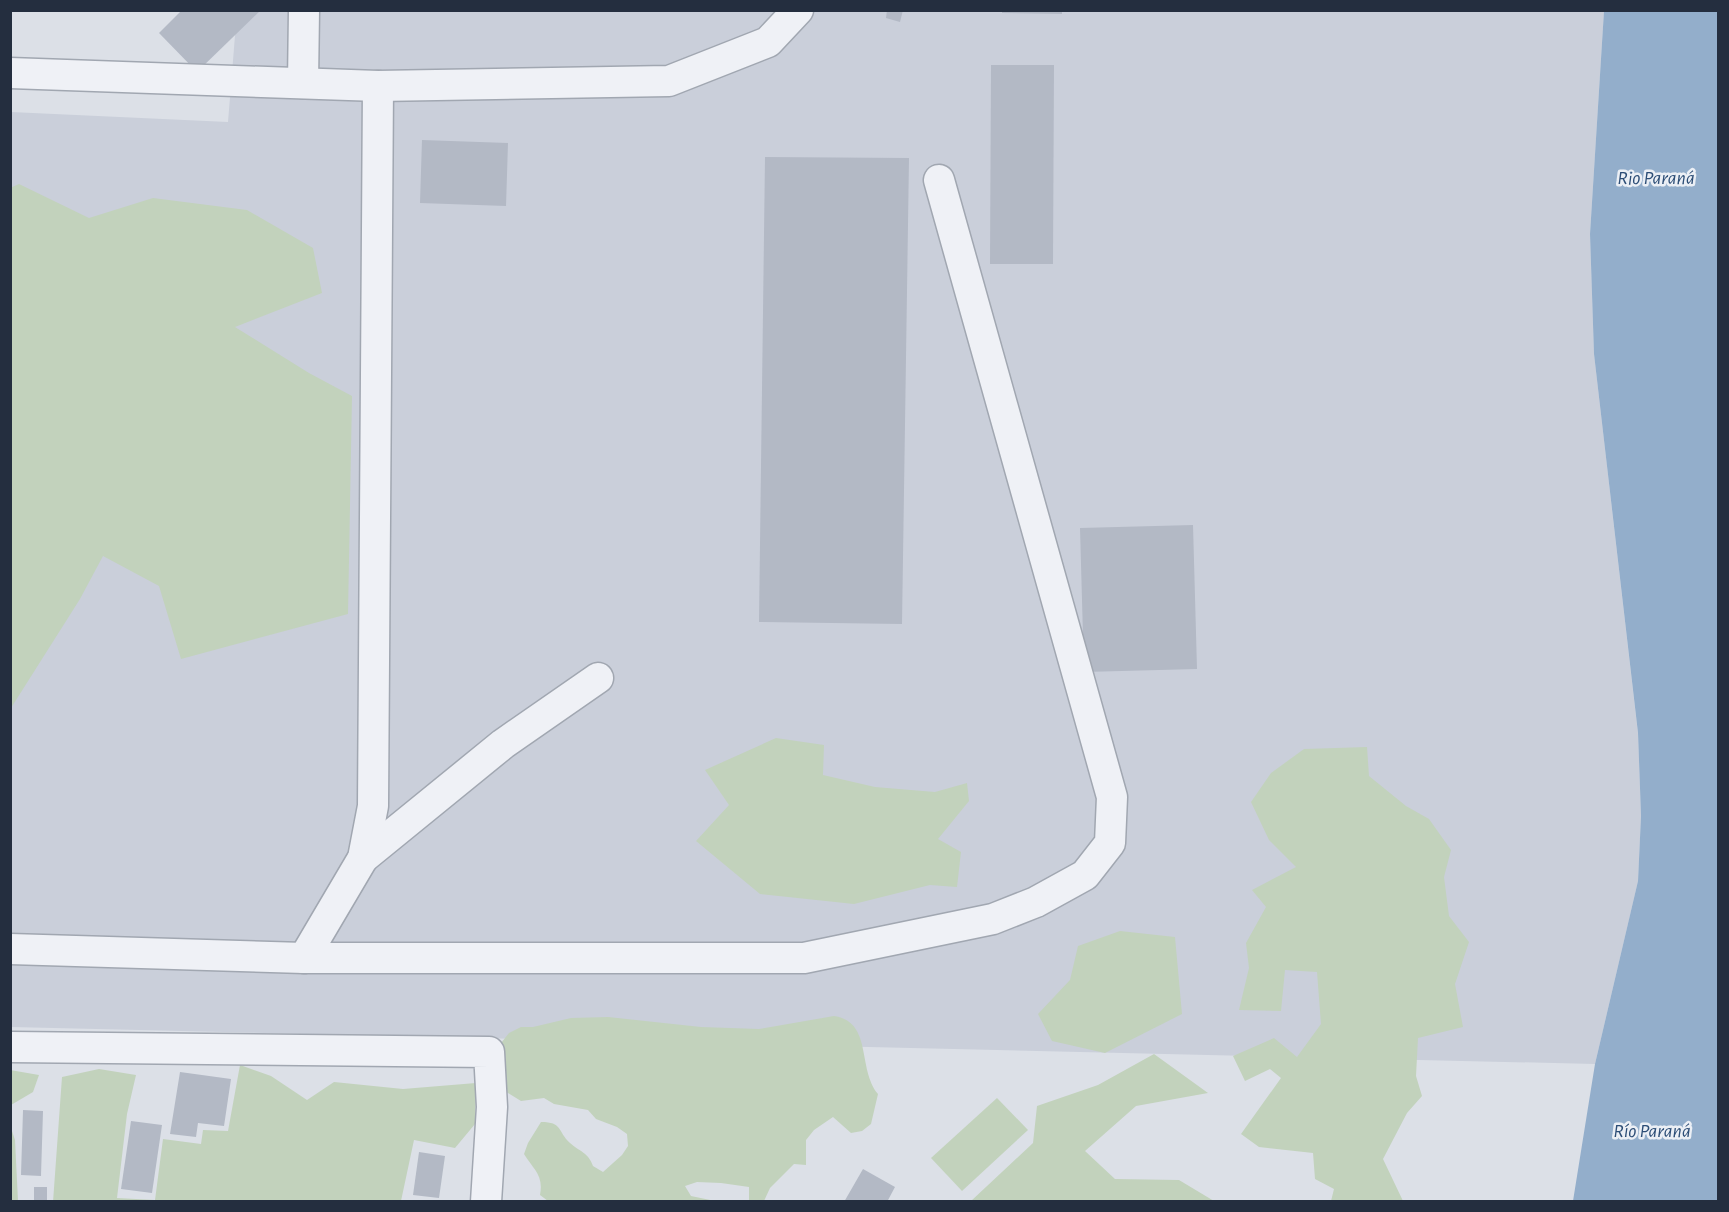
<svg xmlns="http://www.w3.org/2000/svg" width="1729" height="1212" font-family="'Alegreya Sans',sans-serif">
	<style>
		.built { fill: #cacfda }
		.green { fill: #c2d2bc }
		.water { fill: #93aecb }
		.building { fill: #b3b9c5 }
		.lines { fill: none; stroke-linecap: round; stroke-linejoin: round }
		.minor-casing { stroke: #a1a7b1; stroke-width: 33 }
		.minor { stroke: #eff1f6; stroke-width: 30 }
		.labels { text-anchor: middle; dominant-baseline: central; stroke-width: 5; stroke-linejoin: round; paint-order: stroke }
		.water-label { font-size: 20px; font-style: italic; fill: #2c4d76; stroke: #ebeff5 }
	</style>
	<rect width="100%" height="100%" fill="#dce0e7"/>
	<path class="built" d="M237,11H1604L1590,234L1594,354L1638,734L1641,816L1638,881L1595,1064L11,1027V112L228,122Z"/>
	<g class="green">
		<path d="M19,184L89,218L153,198L247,210L313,248L322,293L235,327L309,373L352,396L348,614L181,659L159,586L103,556L80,599L11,708L10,188Z"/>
		<path d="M776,738L824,745L823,775L875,787L935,792L967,783L969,801L938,839L961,852L957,887L930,885L854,904L760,894L696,841L729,805L705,770Z"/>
		<path d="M1367,747L1369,776L1406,806L1429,819L1451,850L1444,877L1449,916L1469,942L1455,984L1463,1027L1418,1038L1416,1076L1422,1096L1407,1113L1383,1159L1403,1201H1331L1334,1189L1315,1179L1313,1153L1259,1147L1241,1134L1281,1078L1270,1069L1245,1081L1233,1056L1274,1038L1297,1057L1321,1024L1317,972L1285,970L1281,1011L1239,1010L1249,968L1246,943L1266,907L1252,890L1296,867L1269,840L1251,802L1271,773L1304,749Z"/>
		<path d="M1120,931L1175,937L1182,1014L1105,1053L1052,1041L1038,1014L1070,980L1078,946Z"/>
		<path d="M834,1016C873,1022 857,1068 878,1094L871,1124L862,1131L851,1133L833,1117L814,1130L806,1140V1165L794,1164L770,1188L764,1201H749V1187L721,1183L697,1182L685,1186L691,1196L715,1201H548L540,1195C544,1175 533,1169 524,1154L528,1143L541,1122C563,1122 557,1131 570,1143C580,1152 588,1152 593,1166L603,1172L622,1155L628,1146L627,1134L617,1127L596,1119L588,1110L554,1104L544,1098L521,1101L490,1082L494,1052L509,1033L521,1027H533L571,1018L608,1017L701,1027L759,1029Z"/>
		<path d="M1154,1054L1208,1093L1136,1106L1085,1151L1115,1179L1179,1180L1214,1201H971L1033,1143L1037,1106L1098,1085Z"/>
		<path d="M240,1065L271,1076L307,1100L334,1082L403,1089L476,1083L475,1124L455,1148L414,1140L401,1201L53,1202L62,1077L99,1069L136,1075L127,1114L117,1198L155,1200L163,1139L201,1144L203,1130L228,1131Z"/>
		<path d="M10,1070L39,1075L33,1092L11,1105Z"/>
		<path d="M997,1098L1028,1130L962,1191L931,1158Z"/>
		<path d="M10,1125L15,1140L18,1201H11Z"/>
	</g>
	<path class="water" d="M1604,11H1718V1201H1573L1595,1064L1638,881L1641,816L1638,733L1594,354L1590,234Z"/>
	<g class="building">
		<path d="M182,10H261L197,72L159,33Z"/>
		<path d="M887,10H903L900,22L886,18Z"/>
		<path d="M1002,10H1062V14L1002,13Z"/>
		<path d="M991,65H1054L1053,264H990Z"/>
		<path d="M422,140L508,143L506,206L420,203Z"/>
		<path d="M765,157L909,158L902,624L759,622Z"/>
		<path d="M1193,525L1197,669L1084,672L1080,528Z"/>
		<path d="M180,1072L231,1079L224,1126L198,1123L196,1137L170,1134Z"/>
		<path d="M23,1110L43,1111L41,1176L21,1175Z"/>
		<path d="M131,1121L162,1125L152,1193L121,1189Z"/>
		<path d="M419,1152L445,1156L439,1198L413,1195Z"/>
		<path d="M863,1169L895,1187L887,1202H844Z"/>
		<rect x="34" y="1187" width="13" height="15"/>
	</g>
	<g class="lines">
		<defs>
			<g id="minor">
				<path d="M10,73L378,86L669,81L768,42L798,10"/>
				<path d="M303,83L304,10"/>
				<path d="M363,858L503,744L598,678"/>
				<path d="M10,949L304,958H804L993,919L1036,902L1085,875L1110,843L1112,797L939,180"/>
				<path d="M304,958L363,858L373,806L378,86"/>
				<path d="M10,1047L489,1052L492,1107L486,1202"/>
			</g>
		</defs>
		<use href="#minor" class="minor-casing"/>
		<use href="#minor" class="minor"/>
	</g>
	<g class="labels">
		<g class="water-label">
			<text x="1656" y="178">Rio Paraná</text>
			<text x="1652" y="1131">Río Paraná</text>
		</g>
	</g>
	<rect width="1729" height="1212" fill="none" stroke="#242e3f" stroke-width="24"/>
</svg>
